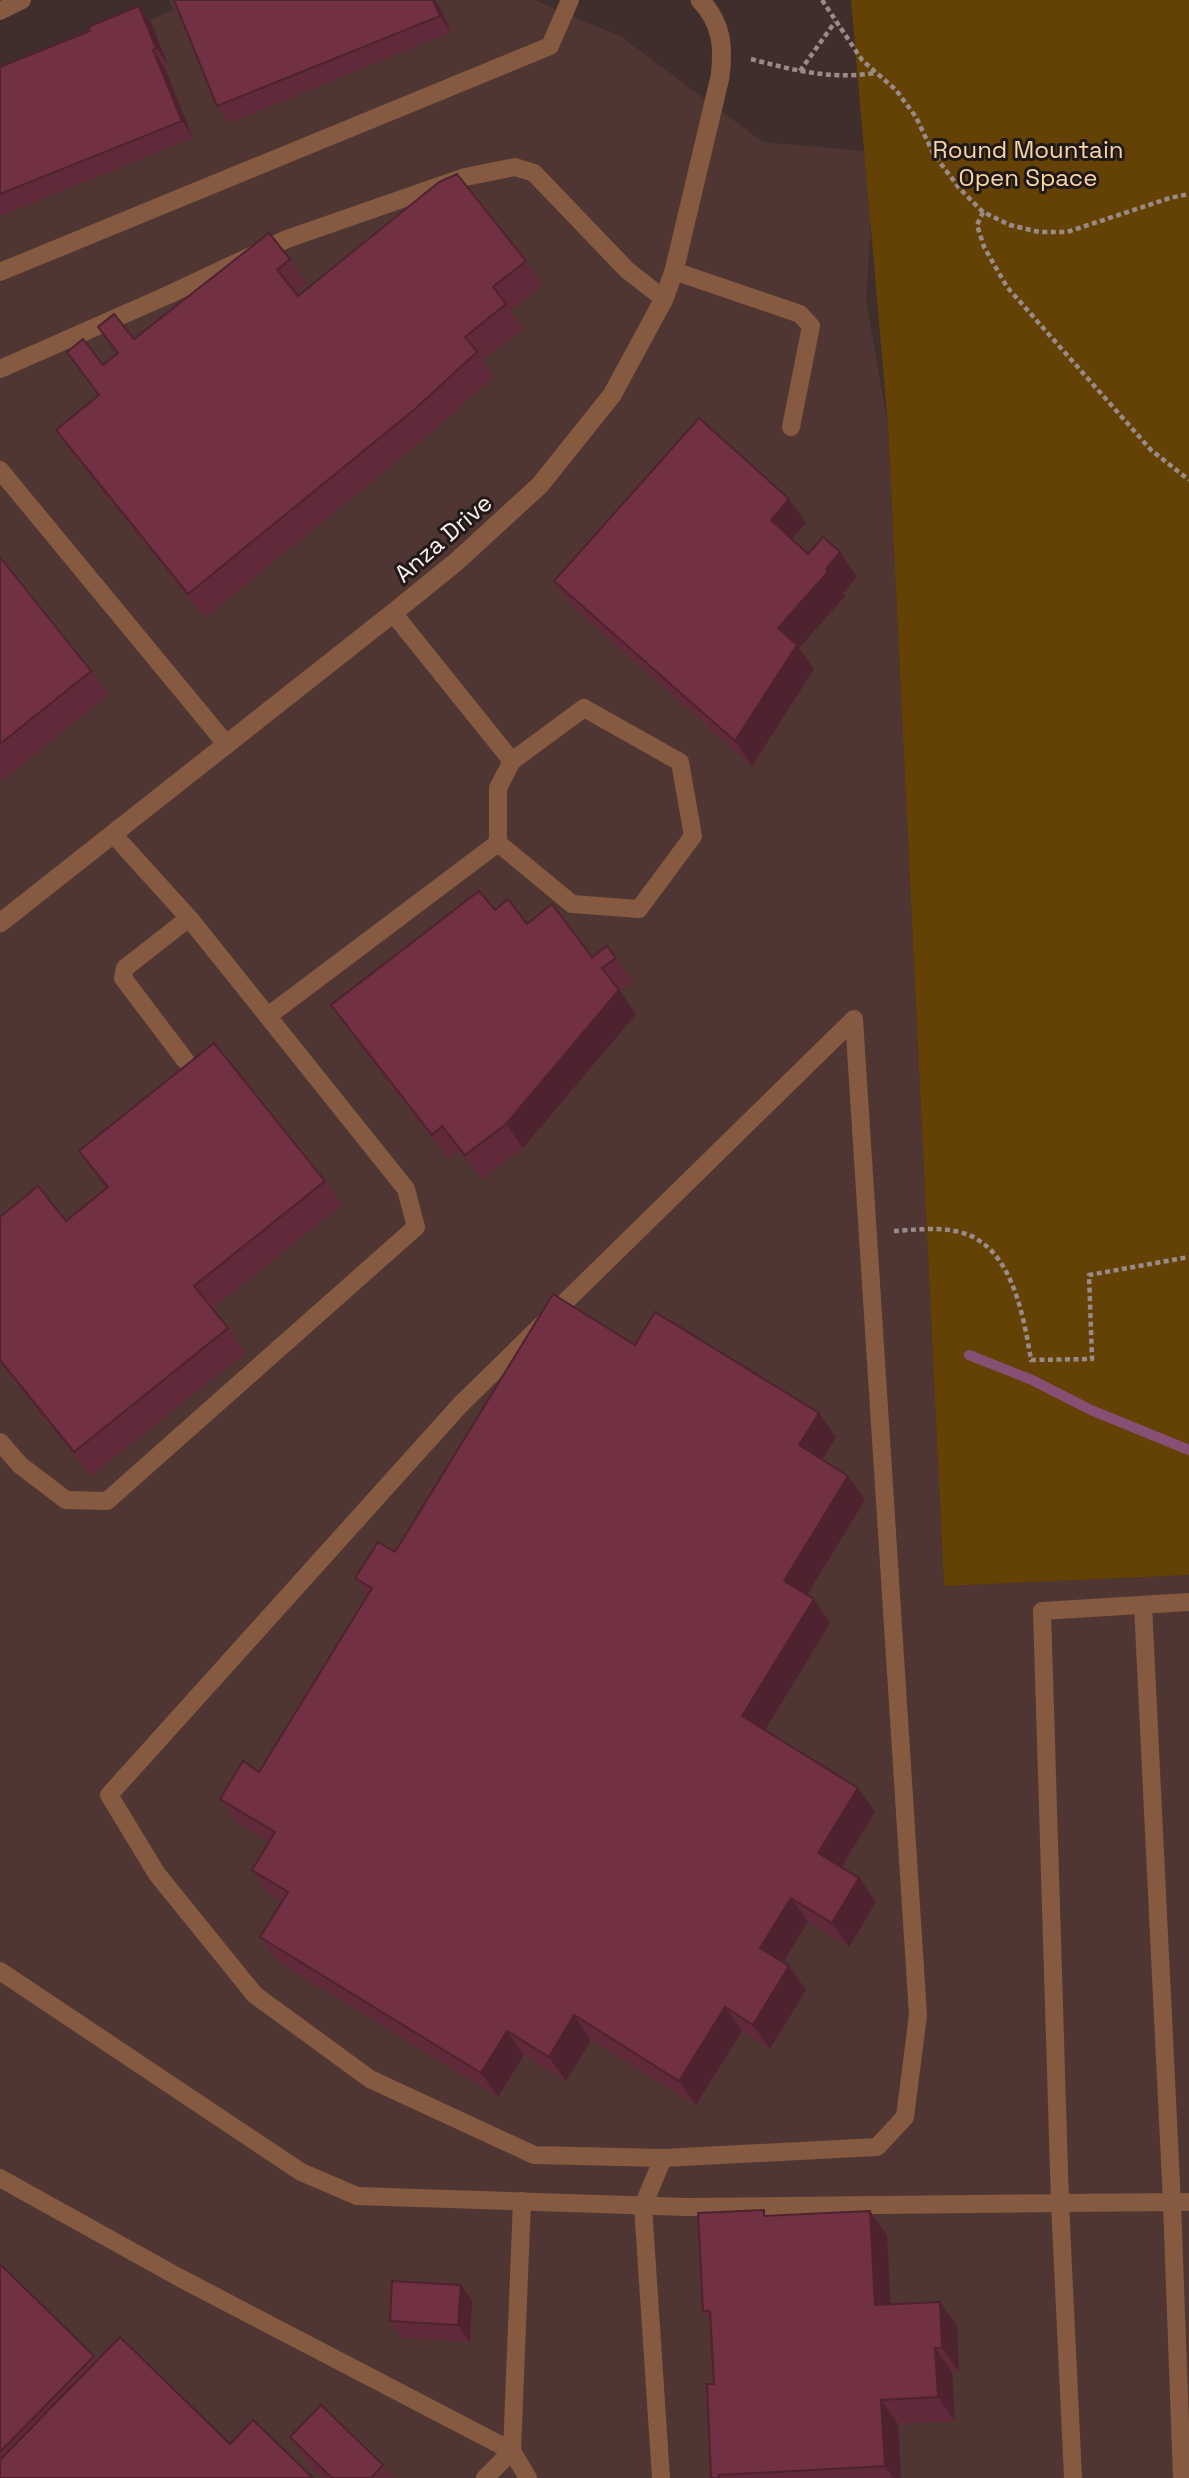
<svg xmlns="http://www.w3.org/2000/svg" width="1189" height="2478" font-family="'Space Grotesk',sans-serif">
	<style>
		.built { fill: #4f3633 }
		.green { fill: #644206 }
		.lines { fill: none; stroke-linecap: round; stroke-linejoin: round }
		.stream { stroke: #884f75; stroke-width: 10 }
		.path { stroke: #9a8b89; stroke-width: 4.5; stroke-dasharray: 5 3.5; stroke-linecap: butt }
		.service { stroke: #855a41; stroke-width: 18 }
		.minor { stroke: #855a41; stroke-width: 19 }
		.wall { fill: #612a3a }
		.shaded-wall { fill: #4f222f }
		.building { fill: #713143; stroke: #4f222f; stroke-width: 2 }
		.labels { text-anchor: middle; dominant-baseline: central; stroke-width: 6; stroke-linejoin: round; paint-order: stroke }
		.park-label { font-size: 24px; fill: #f8d5a5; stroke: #211918 }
		.street-label { font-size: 24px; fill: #fcf0ee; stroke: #211918 }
	</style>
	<rect width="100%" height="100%" fill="#402e2c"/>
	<path class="built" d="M169,0H534L620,36L763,142L875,152L866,300L888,425L944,1586L1189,1575V2478H0V82L174,10Z"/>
	<path class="green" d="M851,0H1189V1575L944,1586L888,425Z"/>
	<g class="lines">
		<path class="stream" d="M969,1355L1032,1380L1091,1410L1189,1450"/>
		<g class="path">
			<path d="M822,0L862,60L896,90L916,117L933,153L959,188L983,212L1010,225L1039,232H1067L1170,198L1189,194"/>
			<path d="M751,59C792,70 832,80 875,73"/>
			<path d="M800,71L835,22"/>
			<path d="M983,212L977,225L984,247L1007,287L1151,450L1189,480"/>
			<path d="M894,1231C913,1230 936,1227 955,1231C1011,1241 1023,1313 1031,1360L1092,1359L1089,1275L1189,1257"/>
		</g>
		<g class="service">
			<path d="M0,11L22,0"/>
			<path d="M674,271L800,314L811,326L791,427"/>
			<path d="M0,272L550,46L570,0"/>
			<path d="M0,369L168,295L287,239L465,177L515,167L534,173L627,270L664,299"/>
			<path d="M0,470L227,745"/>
			<path d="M498,843V788L512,761"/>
			<path d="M268,1016L498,843L572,904L639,909L693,836L680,762L584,708L512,761L393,613"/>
			<path d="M185,1060L123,978L125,968L189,918"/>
			<path d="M0,1442L20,1465L66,1500L107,1501L416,1227L406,1189L189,918L113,834"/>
			<path d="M1143,1605L1172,2203L1182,2478"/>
			<path d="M0,1971L301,2172L357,2196L687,2207L1060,2203L1042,1611L1189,1602"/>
			<path d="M0,2178L180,2278L512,2451L528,2478"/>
			<path d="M485,2478L512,2451L522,2201"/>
			<path d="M661,2478L643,2206L663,2158L877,2147L905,2117L918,2015L854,1019L461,1404L109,1795L157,1874L255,1995L370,2079L534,2155L663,2158"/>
			<path d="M1073,2478L1060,2203L1189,2202"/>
		</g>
		<path class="minor" d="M0,923L393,613L456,562L540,485L612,395L664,299L674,271L720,77C724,47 722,23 700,0"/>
	</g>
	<g class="wall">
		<path d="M139,6L151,22L168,65L164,66L193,138L0,216V67L90,31Z"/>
		<path d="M442,11L451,32L229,123L217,106Z"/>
		<path d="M290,259L307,283L295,293L298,296L526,261L543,285L510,311L523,329L483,360L494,377L431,433L205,618L73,454L56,430L99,396L67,352L103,365L117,354L98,327L134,339Z"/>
		<path d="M806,523L792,539L808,554L857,577L843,593L845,596L799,648L814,669L752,766L571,605L554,581Z"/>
		<path d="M0,557L91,671L108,695L0,782Z"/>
		<path d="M495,910L527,924L592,957L616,958L633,982L620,991L636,1014L523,1148L482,1179L459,1150L448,1159L348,1030L331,1005Z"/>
		<path d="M79,1151L325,1181L342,1205L212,1309L228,1328L245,1353L91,1476L0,1363V1217L66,1221L107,1189Z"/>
		<path d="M635,1345L836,1437L822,1460L848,1476L865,1500L807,1595L830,1623L765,1730L858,1788L875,1812L842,1867L859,1878L876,1902L849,1947L808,1922L783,1962L789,1966L806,1990L770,2049L742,2031L696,2105L591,2040L566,2081L524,2055L498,2097L277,1961L260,1937L282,1902L269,1894L252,1870L269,1842L237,1823L220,1799L259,1772L367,1595L355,1578L395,1552Z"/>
		<path d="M870,2211L887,2235L890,2304L940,2302L957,2326L959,2372H952L955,2421L898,2424L901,2478H711L714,2384L711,2323L703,2311L768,2216Z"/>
		<path d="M0,2264L94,2356L97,2360L230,2444L0,2478Z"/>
		<path d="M472,2301L470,2342L401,2338L390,2321Z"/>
		<path d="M290,2437L383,2465L392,2478H322L311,2468Z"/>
	</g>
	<g class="shaded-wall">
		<path d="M433,0H435L442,11L451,32L440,16Z"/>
		<path d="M139,6L151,22L168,65L156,48Z"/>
		<path d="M153,50L164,66L193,138L182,121Z"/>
		<path d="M789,499L806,523L787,544L771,520Z"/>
		<path d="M840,552L857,577L843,593L845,596L799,648L814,669L752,766L735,741L778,628Z"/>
		<path d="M619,990L636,1014L523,1148L506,1124Z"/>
		<path d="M819,1413L836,1437L816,1470L799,1445Z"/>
		<path d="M848,1476L865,1500L801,1605L784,1581Z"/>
		<path d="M814,1599L830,1623L759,1740L742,1716Z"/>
		<path d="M858,1788L875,1812L835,1877L818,1853Z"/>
		<path d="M859,1878L876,1902L849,1947L832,1923Z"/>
		<path d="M791,1898L808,1922L777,1972L760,1948Z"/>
		<path d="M789,1966L806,1990L770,2049L753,2025Z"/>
		<path d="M725,2007L742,2031L696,2105L679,2081Z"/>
		<path d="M574,2015L591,2040L566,2081L549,2057Z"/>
		<path d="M507,2031L524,2055L498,2097L481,2073Z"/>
		<path d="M870,2211L887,2235L892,2329L875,2305Z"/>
		<path d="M461,2285L472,2301L470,2342L458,2325Z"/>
		<path d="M940,2302L957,2326L959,2372L942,2348Z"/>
		<path d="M935,2348L952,2372L955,2421L938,2397Z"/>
		<path d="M881,2400L898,2424L901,2478H893L885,2466Z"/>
	</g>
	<g class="building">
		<path d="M174,0H433L440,16L217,106Z"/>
		<path d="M139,6L156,48L153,50L182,121L0,194V67L90,31L88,27Z"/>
		<path d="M457,174L526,261L493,287L506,304L465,337L477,352L415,409L188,594L56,430L99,395L67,352L83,339L103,365L118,353L98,327L114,314L134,339L269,233L290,259L277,270L298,296L439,182Z"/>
		<path d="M699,418L789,499L771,520L808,554L823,537L840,552L826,569L828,572L778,628L797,645L735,741L554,581Z"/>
		<path d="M0,557L91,671L0,744Z"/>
		<path d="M479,891L495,910L508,899L527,924L552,904L592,957L607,946L616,958L602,968L619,990L506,1124L465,1155L442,1126L432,1135L331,1005Z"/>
		<path d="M214,1043L325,1181L194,1286L228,1328L74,1452L0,1360V1217L38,1186L66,1221L108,1187L79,1151Z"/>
		<path d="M553,1294L635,1345L655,1312L819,1413L799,1445L848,1476L784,1581L814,1599L742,1716L858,1788L818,1853L859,1878L832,1923L791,1898L760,1948L789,1966L753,2025L725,2007L679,2081L574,2015L549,2057L507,2031L481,2073L260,1937L288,1892L252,1870L275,1832L220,1799L243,1761L259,1772L372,1588L355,1578L378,1542L395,1552Z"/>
		<path d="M764,2210V2216L870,2211L875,2305L940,2302L942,2348H935L938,2397L881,2400L885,2466L719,2475V2478H711L707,2384H714L710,2311H703L698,2213Z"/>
		<path d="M0,2264L94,2356L0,2452Z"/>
		<path d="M392,2281L461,2285L458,2325L390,2321Z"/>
		<path d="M120,2337L230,2444L253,2420L313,2478H0V2460Z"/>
		<path d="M321,2405L383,2465L371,2478H332L290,2437Z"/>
	</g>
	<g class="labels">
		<g class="park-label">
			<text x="1028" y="149">Round Mountain<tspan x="1028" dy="28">Open Space</tspan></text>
		</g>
		<g class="street-label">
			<text transform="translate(443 538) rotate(-41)">Anza Drive</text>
		</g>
	</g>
</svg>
